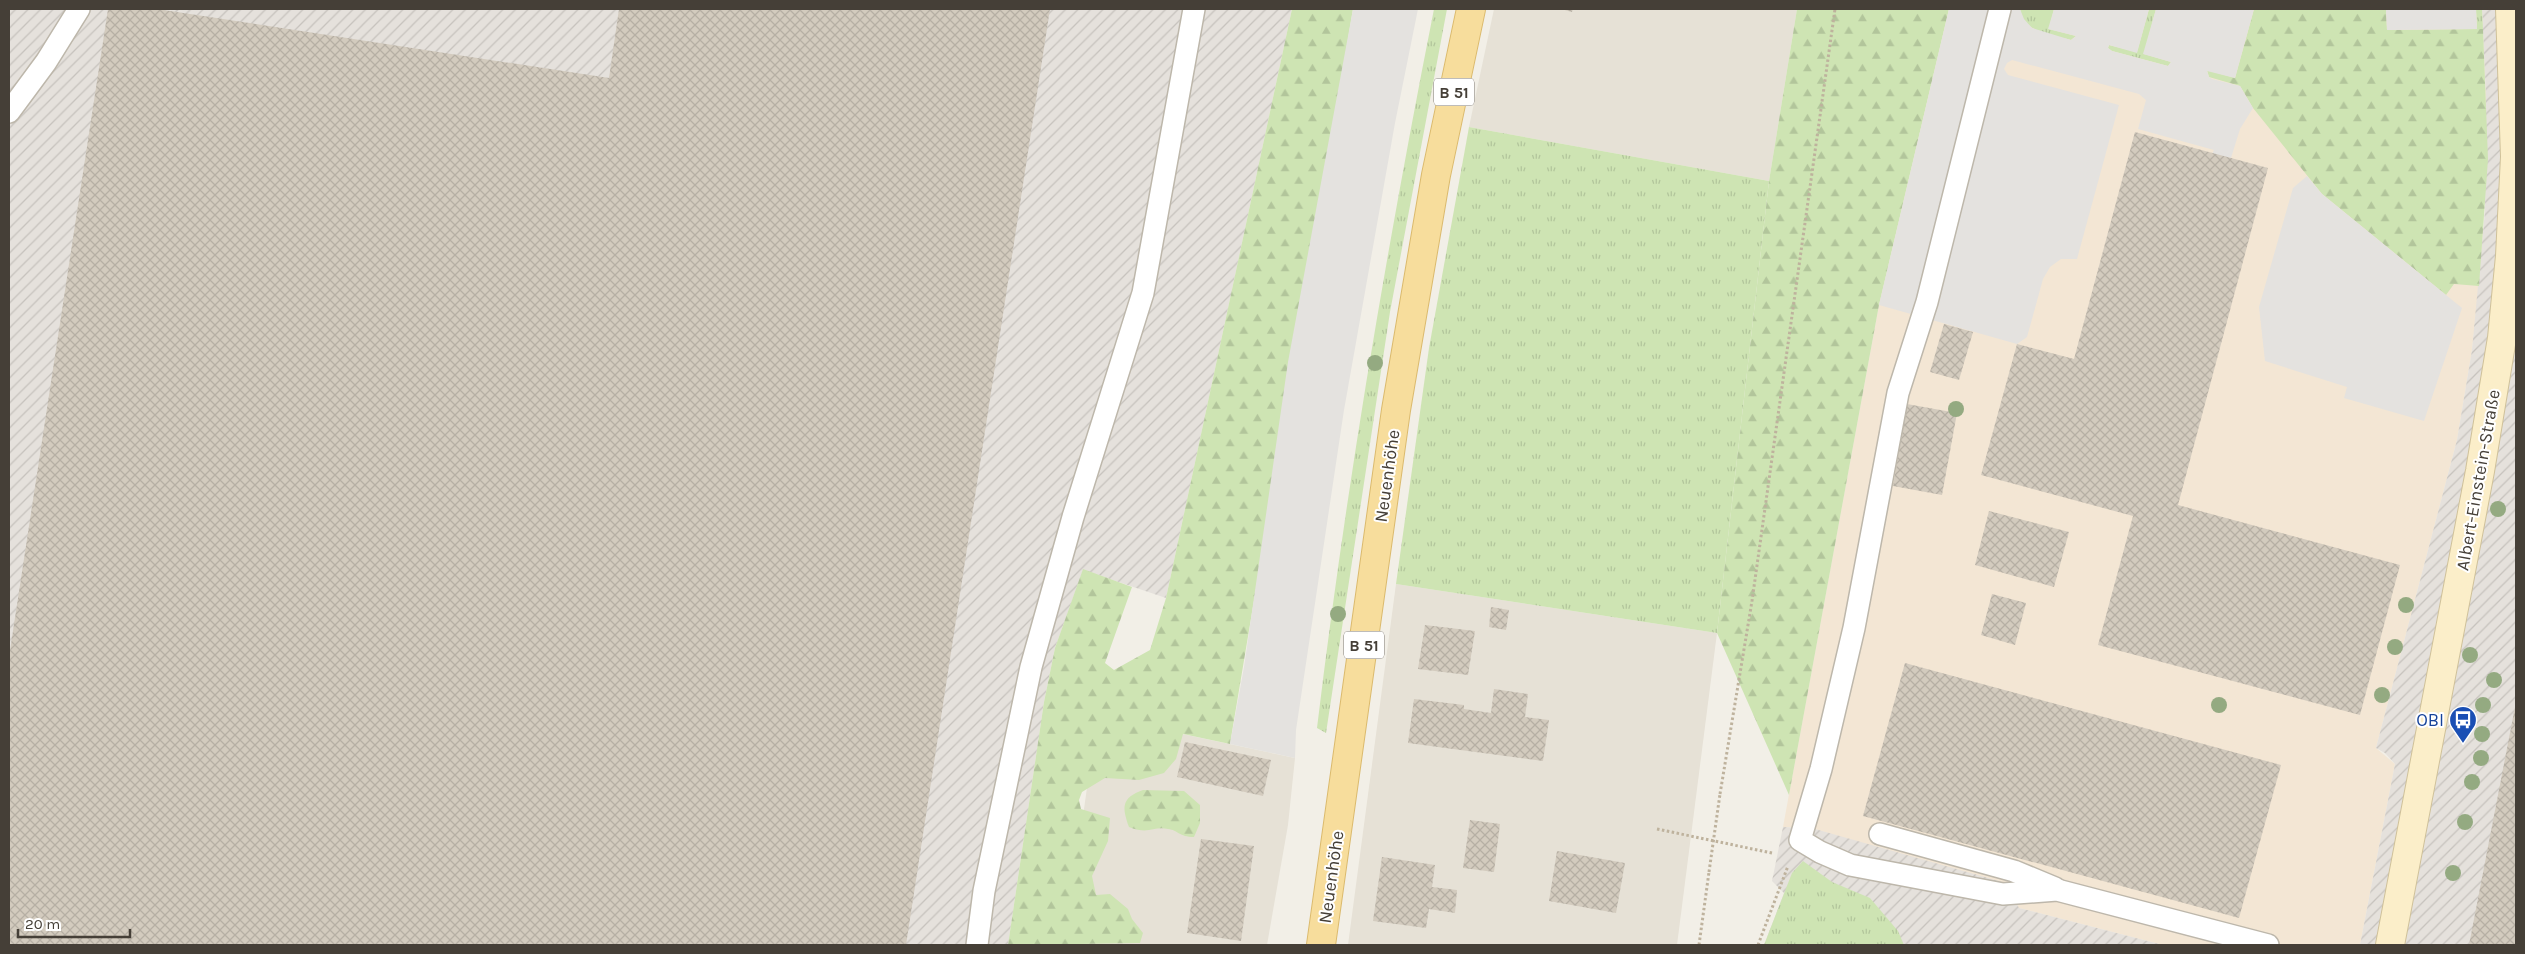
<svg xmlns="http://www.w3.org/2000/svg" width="2525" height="954" font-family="Karla,sans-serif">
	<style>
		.residential { fill: #e6e1d6 }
		.commercial { fill: #f3e6d4 }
		.industrial { fill: url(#industrial-furrows) }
		.grass { fill: url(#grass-tufts) }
		.forest { fill: url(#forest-firs) }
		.parking { fill: #e4e2df }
		.building { fill: url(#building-cross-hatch) }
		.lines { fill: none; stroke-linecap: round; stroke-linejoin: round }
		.lane-casing { stroke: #bdb7ab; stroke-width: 24 }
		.secondary-casing { stroke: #cfc19a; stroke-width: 30 }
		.primary-casing { stroke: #dbba6d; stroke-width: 30 }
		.path { stroke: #beb29d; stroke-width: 3; stroke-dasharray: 2.5 2.5; stroke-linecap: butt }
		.lane { stroke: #fff; stroke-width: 21 }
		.secondary { stroke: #fbeec9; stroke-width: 28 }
		.primary { stroke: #f7dd9c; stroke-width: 28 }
		.path-bridge { stroke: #beb29d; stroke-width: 3; stroke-dasharray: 2.5 2.5; stroke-linecap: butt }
		.tree { fill: #94aa81 }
		.labels { text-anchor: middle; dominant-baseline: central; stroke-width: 4; stroke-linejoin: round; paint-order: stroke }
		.shield { fill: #fff; stroke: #7d7973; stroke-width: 1 }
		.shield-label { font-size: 16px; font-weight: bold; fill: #453f37 }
		.street-label { font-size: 18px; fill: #453f37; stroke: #fff }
		.transit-label { font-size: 18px; fill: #164399; stroke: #fff; text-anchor: end }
	</style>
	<defs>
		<pattern id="industrial-furrows" width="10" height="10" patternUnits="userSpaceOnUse" patternTransform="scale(1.25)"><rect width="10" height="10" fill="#e5e1dc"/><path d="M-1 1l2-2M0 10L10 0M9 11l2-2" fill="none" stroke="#c6c2bd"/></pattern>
		<pattern id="grass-tufts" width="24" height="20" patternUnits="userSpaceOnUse" patternTransform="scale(1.25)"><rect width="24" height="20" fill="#cee4b3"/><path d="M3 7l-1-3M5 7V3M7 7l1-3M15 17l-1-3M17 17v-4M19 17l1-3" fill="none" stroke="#b2c59b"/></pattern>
		<pattern id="forest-firs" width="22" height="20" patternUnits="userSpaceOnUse" patternTransform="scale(1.25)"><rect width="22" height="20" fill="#cee4b3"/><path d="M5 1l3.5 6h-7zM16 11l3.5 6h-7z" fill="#b2c59b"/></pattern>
		<pattern id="building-cross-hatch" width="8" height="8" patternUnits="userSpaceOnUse" patternTransform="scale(1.25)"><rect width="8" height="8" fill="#d3cbbe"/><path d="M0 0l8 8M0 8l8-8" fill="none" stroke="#b6afa4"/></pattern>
	</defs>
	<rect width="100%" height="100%" fill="#f2efe7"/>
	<g class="residential">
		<path d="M1494,9H1797L1769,181L1469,127Z"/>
		<path d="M1396,584L1717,633L1677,945H1348Z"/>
		<path d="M1097,716L1295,758L1288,825L1267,945H1065Z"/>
	</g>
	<path class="commercial" d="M1949,9H2482L2486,96L2482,260L2472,350L2457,440L2376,748L2395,764L2360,945H2163L2019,908L1853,841L1815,829L1783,827L1879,305Z"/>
	<g class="industrial">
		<path d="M9,9H1292L1166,598L1083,570L1055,648L1044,702L1008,945H9Z"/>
		<path d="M2482,9H2516V945H2360L2395,764L2385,753L2376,748L2457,440L2472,350L2485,211L2486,96Z"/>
		<path d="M1783,827L1815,829L2006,883L2019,908L2163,945H1764L1784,893L1772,881Z"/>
	</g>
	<g class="grass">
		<path d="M1434,9H1447L1390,312L1326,733L1317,728C1346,487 1387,247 1434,9Z"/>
		<path d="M2020,9H2054L2049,29L2076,36L2071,40C2053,35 2023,33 2020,9Z"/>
		<path d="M2149,9H2156L2144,54L2171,62L2168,66L2112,51L2108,48L2109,45L2137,52Z"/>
		<path d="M2476,9H2482L2483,29H2477Z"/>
		<path d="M1469,127L1769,181L1717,633L1396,584L1429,348Z"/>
		<path d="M1803,861L1832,882L1870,898L1898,931L1904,945H1764L1792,873Z"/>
	</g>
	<g class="forest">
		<path d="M1292,9H1353L1230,744L1183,734L1176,759L1164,773L1139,780L1105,778L1082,792L1079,800L1081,809L1110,818L1108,841L1092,876L1096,895L1110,894L1128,909L1132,919L1143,933L1140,943L1008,945L1044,702L1055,648L1083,569L1132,587L1105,663L1114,670L1150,650L1166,598Z"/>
		<path d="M1797,9H1949L1879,305L1789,795L1717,633L1769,181Z"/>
		<path d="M2254,9H2386L2387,30L2483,29L2488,159L2479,286L2454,284L2446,295L2322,194L2253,108L2240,86L2209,77L2207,70L2235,78Z"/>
		<path d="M1143,790L1184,791L1200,805V823L1194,837C1179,837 1178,830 1168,829C1153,826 1149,835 1129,827C1122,807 1121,798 1143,790Z"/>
	</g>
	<g class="parking">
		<path d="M1353,9H1418L1395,123L1344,410L1296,730L1295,758L1230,744L1244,667L1288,362Z"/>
		<path d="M1949,9H2020L2024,19L2032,28L2071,40L2076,36L2048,29L2054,9H2149L2137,53L2109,45L2108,48L2112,51L2168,66L2171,62L2143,54L2156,9H2254L2235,78L2207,71L2209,77L2212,79L2240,86L2253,108L2240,129L2231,158L2212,154L2214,150L2138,129L2146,100L2139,94L2012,60L2007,63L2004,69L2008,75L2119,105L2077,259H2061L2050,267L2043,279L2027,337L2017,344L1879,305Z"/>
		<path d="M2386,9H2476L2477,29L2387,30Z"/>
		<path d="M2307,176L2322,194L2462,308L2424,421L2344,398L2347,387L2265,361L2259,307L2293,188Z"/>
	</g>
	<g class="building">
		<path d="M108,9H157L609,78L619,9H1050L906,945H9V657Z"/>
		<path d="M1561,9H1573L1572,12Z"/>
		<path d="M2135,132L2268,168L2178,505L2400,565L2360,715L2098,645L2133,516L1981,475L2017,344L2074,359Z"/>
		<path d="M1944,324L1973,332L1959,380L1930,372Z"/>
		<path d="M1907,404L1957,413L1942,495L1893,486Z"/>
		<path d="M1989,511L2069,532L2054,587L1975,565Z"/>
		<path d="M1992,594L2026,603L2015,645L1981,635Z"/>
		<path d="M1491,607L1509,610L1506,630L1489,627Z"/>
		<path d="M1425,625L1475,631L1468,675L1418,669Z"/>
		<path d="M1905,663L2281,765L2239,918L1863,816Z"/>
		<path d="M1494,689L1528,694L1525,717L1549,720L1543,761L1408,743L1414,699L1464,705V709L1491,713Z"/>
		<path d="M2515,707L2516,945H2469Z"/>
		<path d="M1185,742L1271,760L1263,796L1177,777Z"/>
		<path d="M1470,820L1500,824L1494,872L1463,868Z"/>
		<path d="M1201,839L1254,846L1241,941L1187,933Z"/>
		<path d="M1557,851L1625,863L1616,913L1549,901Z"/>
		<path d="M1382,857L1435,865L1432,887L1457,890L1455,913L1429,909L1426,928L1373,921Z"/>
	</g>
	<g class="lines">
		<defs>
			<g id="lane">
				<path d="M2000,9L1927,302L1898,393L1854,628L1821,769L1800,840L1820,852L1850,865L2003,894L2057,890L2268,945"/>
				<path d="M9,112L46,62L79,9"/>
				<path d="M1880,834L2014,871L2055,888"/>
				<path d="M977,945L984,891L1031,667L1073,517L1143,293L1194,9"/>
			</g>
			<path id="secondary" d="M2390,945L2480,471L2502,338L2510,256L2515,157L2510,9"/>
			<path id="primary" d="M1321,945L1396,410L1436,175L1471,9"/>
		</defs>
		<use href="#lane" class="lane-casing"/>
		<use href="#secondary" class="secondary-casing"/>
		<use href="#primary" class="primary-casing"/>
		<g class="path">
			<path d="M1720,794L1752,601L1835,9"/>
			<path d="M1657,829L1772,853"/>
			<path d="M1699,945L1709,872"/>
			<path d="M1758,945L1788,866"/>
		</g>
		<use href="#lane" class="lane"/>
		<use href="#secondary" class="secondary"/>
		<use href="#primary" class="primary"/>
		<path class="path-bridge" d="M1709,872L1720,794"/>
	</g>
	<g class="tree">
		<circle cx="1375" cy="363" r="8"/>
		<circle cx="1956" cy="409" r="8"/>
		<circle cx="2498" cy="509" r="8"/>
		<circle cx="2406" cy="605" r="8"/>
		<circle cx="1338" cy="614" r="8"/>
		<circle cx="2395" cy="647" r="8"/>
		<circle cx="2470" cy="655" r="8"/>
		<circle cx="2494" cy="680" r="8"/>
		<circle cx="2382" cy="695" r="8"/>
		<circle cx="2219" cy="705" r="8"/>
		<circle cx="2483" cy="705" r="8"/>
		<circle cx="2482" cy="734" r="8"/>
		<circle cx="2481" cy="758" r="8"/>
		<circle cx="2472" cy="782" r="8"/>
		<circle cx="2465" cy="822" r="8"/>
		<circle cx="2453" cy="873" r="8"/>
	</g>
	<defs>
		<symbol id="bus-pin" viewBox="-11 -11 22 30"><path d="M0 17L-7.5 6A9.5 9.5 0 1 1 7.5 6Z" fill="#1a4fb4" stroke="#fff"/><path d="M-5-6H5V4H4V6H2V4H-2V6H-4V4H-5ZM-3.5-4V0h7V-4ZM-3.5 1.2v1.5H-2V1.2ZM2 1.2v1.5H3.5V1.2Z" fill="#fff"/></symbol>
	</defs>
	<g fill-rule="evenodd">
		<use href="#bus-pin" x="2447" y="704" width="32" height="43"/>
	</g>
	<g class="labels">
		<g class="shield">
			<rect x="1434" y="78.5" width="40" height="27" rx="4"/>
			<rect x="1344" y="631.5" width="40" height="27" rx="4"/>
		</g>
		<g class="shield-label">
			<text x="1454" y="92">B 51</text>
			<text x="1364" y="645">B 51</text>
		</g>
		<g class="street-label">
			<text transform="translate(1387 476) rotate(-82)">Neuenhöhe</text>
			<text transform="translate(2478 480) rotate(-80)">Albert-Einstein-Straße</text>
			<text transform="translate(1331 877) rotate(-82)">Neuenhöhe</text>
		</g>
		<g class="transit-label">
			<text x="2444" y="720">OBI</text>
		</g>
	</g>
	<rect width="2525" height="954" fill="none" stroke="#453f37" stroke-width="20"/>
	<path d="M18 929v8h112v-8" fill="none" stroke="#453f37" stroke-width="2.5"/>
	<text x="25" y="929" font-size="15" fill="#453f37" stroke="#ffffff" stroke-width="4" paint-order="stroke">20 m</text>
</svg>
